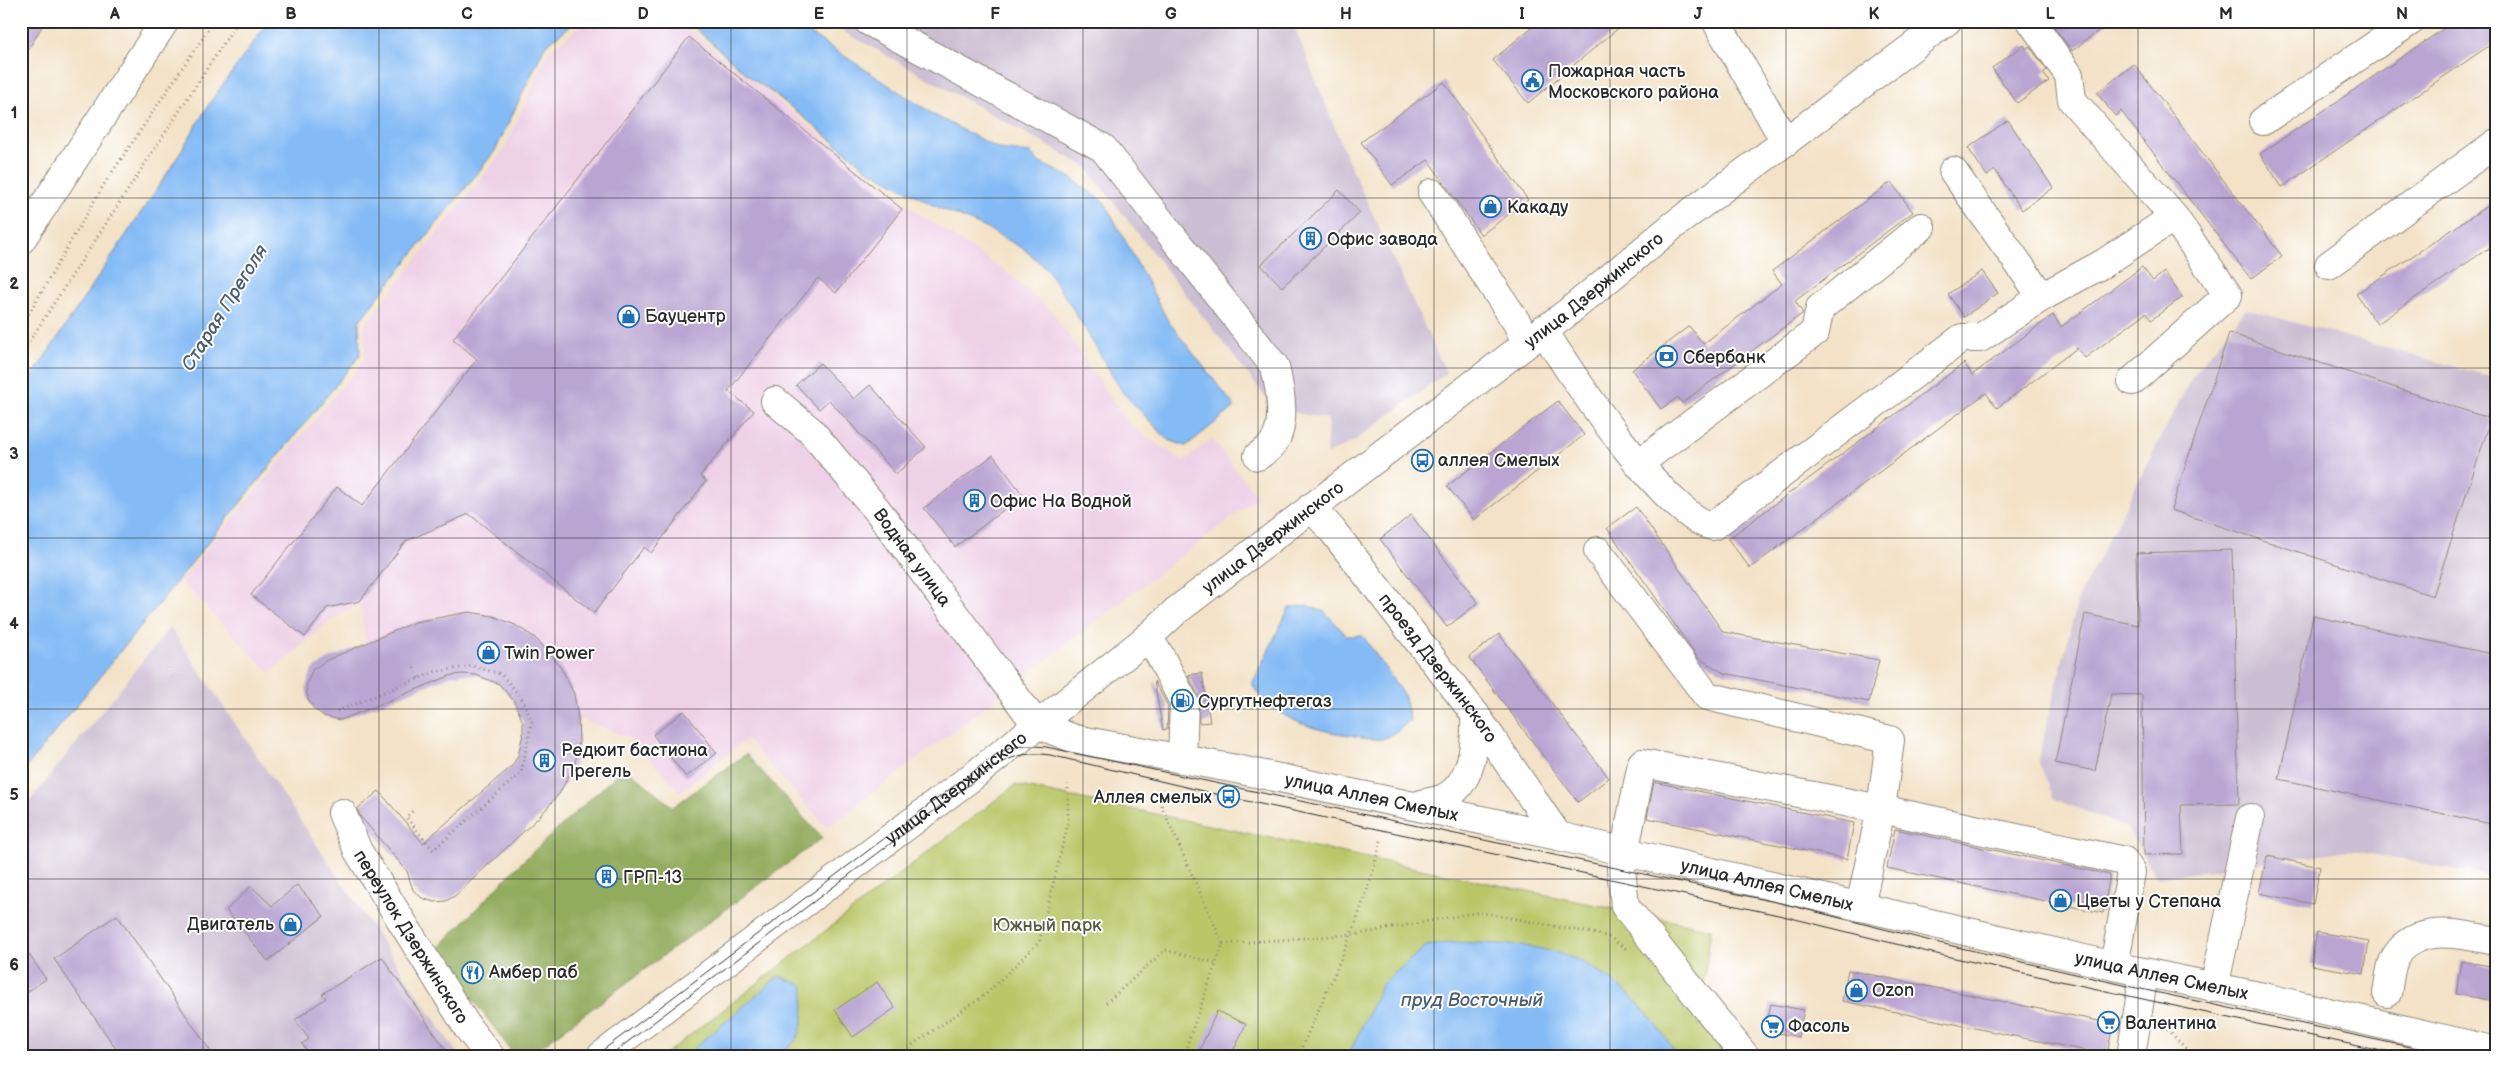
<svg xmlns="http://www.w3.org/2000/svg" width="2517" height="1077" font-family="'Balsamiq Sans',sans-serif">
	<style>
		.built { fill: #eed0e7 }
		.industrial { fill: #ccbed3 }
		.green { fill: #b9c769; stroke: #72794a }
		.forest { fill: #92ac5d; stroke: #5e6c44 }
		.water { fill: #85bbf5; stroke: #587390 }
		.building { fill: #b9a4d2 }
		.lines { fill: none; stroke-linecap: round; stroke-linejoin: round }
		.minor-casing { stroke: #8f8679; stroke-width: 30 }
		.major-casing { stroke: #8f8679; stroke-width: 30 }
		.path { stroke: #8f8679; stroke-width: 3; stroke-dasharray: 1 4; stroke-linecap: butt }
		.minor { stroke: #fff; stroke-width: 28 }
		.major { stroke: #fff; stroke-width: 28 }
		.tram { stroke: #2b2b2b; stroke-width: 1 }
		.grid { fill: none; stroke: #2b2b2b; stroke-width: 1; stroke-opacity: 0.55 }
		.labels { text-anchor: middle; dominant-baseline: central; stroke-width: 4; stroke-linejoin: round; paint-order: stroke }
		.poi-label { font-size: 18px; fill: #2b2b2b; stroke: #fff; text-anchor: start }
		.street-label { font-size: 18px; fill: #2b2b2b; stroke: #fff }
		.park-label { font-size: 18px; fill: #565a3e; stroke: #fff }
		.water-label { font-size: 19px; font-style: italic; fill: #4a5d72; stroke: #fff }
		.neatline { fill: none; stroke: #2b2b2b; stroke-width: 2 }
		.grid-label { font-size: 16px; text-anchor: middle; font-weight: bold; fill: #2b2b2b }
	</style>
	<rect width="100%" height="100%" fill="#fff"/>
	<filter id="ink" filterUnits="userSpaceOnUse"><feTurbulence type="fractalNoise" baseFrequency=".02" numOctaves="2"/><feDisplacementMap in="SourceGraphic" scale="10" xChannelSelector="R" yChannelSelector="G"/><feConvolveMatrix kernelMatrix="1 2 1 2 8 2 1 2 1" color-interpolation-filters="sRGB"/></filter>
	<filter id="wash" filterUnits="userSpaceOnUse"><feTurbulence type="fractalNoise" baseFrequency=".0096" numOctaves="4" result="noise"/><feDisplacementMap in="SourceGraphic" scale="20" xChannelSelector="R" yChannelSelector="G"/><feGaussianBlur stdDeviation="1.12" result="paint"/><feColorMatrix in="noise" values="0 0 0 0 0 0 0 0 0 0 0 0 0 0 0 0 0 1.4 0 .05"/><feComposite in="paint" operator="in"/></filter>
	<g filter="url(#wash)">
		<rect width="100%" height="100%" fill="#f3e2c7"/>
		<path class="built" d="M587,21H676L695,35L912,209L1004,270L1053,313L1131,427L1184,461L1212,439L1258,497L827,828L747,739L680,792L632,739L578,718L574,694L564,673L551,654L534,637L515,625L493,616L469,612L433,617L366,643L360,602L327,623L270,673L181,581L365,359L364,325L504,150L548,52Z"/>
		<g class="industrial">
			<path d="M825,21H1292L1347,158L1446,373L1354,441L1326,455L1328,419L1275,409L1086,167Z"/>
			<path d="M2246,309L2496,378V877L2348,850L2157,878L2127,828L2054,799L2038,760L2078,599L2193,375Z"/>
			<path d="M170,627L459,1056H21V812Z"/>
		</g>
		<path class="green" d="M1015,785L1711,929L1698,1025L1748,1032L1746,1056H663Z"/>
		<path class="forest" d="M746,754L822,838L528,1056H515L436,950L524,860L625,767L673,807Z"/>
		<g class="water">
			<path d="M269,21H576L545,46L495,151L359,321L360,355L21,774V388L28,382L172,166L211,101Z"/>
			<path d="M687,21H786L803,29L936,116L999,149L1031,153L1038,162L1068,176L1105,203L1168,321L1235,407L1186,446L1168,440L1123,393L1073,309L1046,268L1024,249L988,229L933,205L866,168L781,99L751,78Z"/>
			<path d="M1306,605L1325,612L1347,636H1363L1405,697L1410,720C1402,727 1393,737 1381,739C1374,740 1363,737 1355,736C1313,730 1276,721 1252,684L1289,608Z"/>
			<path d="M1455,942C1486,944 1520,943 1551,951C1606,964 1649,1008 1677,1056H1348L1382,984L1426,946Z"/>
			<path d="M779,976L804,986C803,1018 808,1041 774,1056H685Z"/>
		</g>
		<g id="blocks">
			<g class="building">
				<path d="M21,21H45L21,62Z"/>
				<path d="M1539,21H1627L1528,103L1493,60Z"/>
				<path d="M2061,21H2111L2072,51L2054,27Z"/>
				<path d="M2455,21H2496V41L2282,187L2260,154Z"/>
				<path d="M689,37L902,209L836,293L818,278L728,391L754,411L700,476L706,481L651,553L644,547L594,613L469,514L406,541L360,601L327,608L305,637L251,595L337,487L362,506L477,359L453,339Z"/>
				<path d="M2024,45L2026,49L2029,46L2047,70L2043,73L2049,81L2017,103L1992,68Z"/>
				<path d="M2134,64L2282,256L2251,279L2121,111L2115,116L2097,93Z"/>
				<path d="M1444,82L1528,200L1481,235L1428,160L1392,185L1361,142Z"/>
				<path d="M2008,120L2053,188L2022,210L1995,170L1987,176L1968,148Z"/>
				<path d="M1891,182L1913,212L1795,301L1803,313L1682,403L1678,397L1661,409L1632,370L1689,326L1703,344L1782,284L1772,271Z"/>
				<path d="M1339,190L1360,213L1282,287L1261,265Z"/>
				<path d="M2496,200V243L2377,324L2356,294Z"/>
				<path d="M2142,267L2153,281L2164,272L2182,297L2151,320L2146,313L2085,358L2077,348L1997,408L1986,393L1750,568L1728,539L1964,363L1972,375L2053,315L2061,327Z"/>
				<path d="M1982,271L1998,293L1964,317L1948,294Z"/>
				<path d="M2229,333L2491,419L2433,596L2171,510Z"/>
				<path d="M820,363L854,399L870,385L926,447L896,474L829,400L819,409L796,385Z"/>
				<path d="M1558,401L1584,435L1474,520L1447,486Z"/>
				<path d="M993,455L1023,495L955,547L924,508Z"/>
				<path d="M1636,507L1723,632L1879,660L1869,702L1724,673L1698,658L1607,528Z"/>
				<path d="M1411,515L1478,603L1447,627L1380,539Z"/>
				<path d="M2232,550L2239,804L2181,805L2183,854L2144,855L2142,695L2111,694L2095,771L2055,763L2085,614L2138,625L2136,553Z"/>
				<path d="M469,612L493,616L515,625L534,637L551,654L564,673L574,694L578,718L579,741L575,764L559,794L539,817L456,895L446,901L434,902L422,898L413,890L407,871L360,816L357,809L379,791L423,843L512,766L518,756L523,734V722L514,701L499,684L476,675L463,674L452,675L341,720L324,716L314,709L308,699L306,687L312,670L327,660L415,622Z"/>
				<path d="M2313,616L2496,655V825L2279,779Z"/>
				<path d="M1499,634L1609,778L1578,802L1469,657Z"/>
				<path d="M1202,673L1210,722L1199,723L1198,695L1188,675Z"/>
				<path d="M1154,681L1168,706L1167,729L1163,730Z"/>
				<path d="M684,711L717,753L686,777L653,735Z"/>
				<path d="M1654,782L1854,823L1847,859L1647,818Z"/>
				<path d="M1895,829L2110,875L2103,913L1887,868Z"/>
				<path d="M2267,856L2320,867L2313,904L2259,893Z"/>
				<path d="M297,885L324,916L268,961L226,910L251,886L272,906Z"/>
				<path d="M117,915L214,1056H121L54,959Z"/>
				<path d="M2317,932L2369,941L2364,974L2311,965Z"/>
				<path d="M21,943L46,979L21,996Z"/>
				<path d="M382,957L450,1056H310L302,1044L309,1039L295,1020L326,998L322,994Z"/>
				<path d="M2461,961L2496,967V1001L2456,994Z"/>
				<path d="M1848,970L2113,1024L2107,1055L1842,1001Z"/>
				<path d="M877,982L895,1008L853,1037L835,1010Z"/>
				<path d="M1771,1004L1804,1010L1798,1037L1765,1030Z"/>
				<path d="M1217,1011L1246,1024L1231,1056H1197Z"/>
			</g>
		</g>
	</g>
	<g filter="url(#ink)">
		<use href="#blocks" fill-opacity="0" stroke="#8f8679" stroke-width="1"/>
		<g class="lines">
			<defs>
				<g id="minor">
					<path d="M868,21L1103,148L1275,367C1280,389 1288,427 1271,446C1267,450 1262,453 1258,456"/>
					<path d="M1716,21L1778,129L1787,141"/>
					<path d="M2263,121L2411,21"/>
					<path d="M1953,171L2042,297"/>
					<path d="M1432,193L1517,323L1526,343"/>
					<path d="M2329,265L2496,143"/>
					<path d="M1543,329C1567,370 1669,521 1713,526L1962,338H1980L2042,297L2104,263L2174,217L2072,100L2069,75L2031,21"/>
					<path d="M2132,381L2228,295L2174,217"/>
					<path id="s1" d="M775,401L811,431L878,511L1036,724"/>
					<path d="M1638,464L1815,332L1820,308L1921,227"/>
					<path d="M1598,551L1707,696L1890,740L1881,809L1860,907"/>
					<path d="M1147,638L1159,654L1184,702L1182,759"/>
					<path id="s2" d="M342,813L358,851L468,1028L490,1056"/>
					<path d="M2214,988L2250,818"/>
					<path d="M2387,993C2389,983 2390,965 2396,956C2418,922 2463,935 2496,941"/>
					<path d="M1745,1056L1625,906L1621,869L1642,763L1881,809L2124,861L2131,872L2114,966"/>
					<path d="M2131,1056L2144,973"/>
				</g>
				<g id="major">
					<path d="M21,240L165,21"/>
					<path id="s3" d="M1311,507L1332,530L1475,714L1558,836"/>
					<path id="s4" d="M1036,724L1075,739L1236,769L1558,836L2114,966L2268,998L2496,1051"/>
					<path d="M1421,807V804C1428,802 1438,801 1444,798C1473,783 1476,742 1475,714"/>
					<path id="s5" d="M601,1056L977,773L1147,638L1176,611L1567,313L1674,225L1947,21"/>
				</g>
			</defs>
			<use href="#minor" class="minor-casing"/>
			<use href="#major" class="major-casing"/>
			<g class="path">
				<path d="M21,327L103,186L214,21"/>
				<path d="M21,354L238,21"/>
				<path d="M414,668L419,679"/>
				<path d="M337,711L435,672L472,666L501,674L523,700L532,722L521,773L433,850L406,817L415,809"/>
				<path d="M1157,796L1223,944L1183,1056"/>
				<path d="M1230,806L1232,792"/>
				<path d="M1223,944L1359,934L1479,912L1607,936L1628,950"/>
				<path d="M1106,1003L1165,950L1216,963"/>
				<path d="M2161,1022L2193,1056"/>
				<path d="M892,1056L905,1050"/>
				<path d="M906,1056L905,1050L986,994L1039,942L1068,823V784"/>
				<path d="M1298,1056C1329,985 1364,916 1381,840"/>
			</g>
			<use href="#minor" class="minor"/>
			<use href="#major" class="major"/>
			<g class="tram">
				<path d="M595,1056L994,756C1009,745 1028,745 1046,747L1785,904L1935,942L2141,989L2451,1056"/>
				<path d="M609,1056L963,789C994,768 1010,749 1050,755L1228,797L1783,916L1932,953L2404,1056"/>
			</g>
		</g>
	</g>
	<path class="grid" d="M203,21V1056M379,21V1056M555,21V1056M731,21V1056M907,21V1056M1083,21V1056M1258,21V1056M1434,21V1056M1610,21V1056M1786,21V1056M1962,21V1056M2138,21V1056M2314,21V1056M21,198H2496M21,368H2496M21,538H2496M21,709H2496M21,879H2496"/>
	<defs>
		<symbol id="civic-ring" viewBox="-11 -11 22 22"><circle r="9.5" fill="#fff" stroke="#1f6fb2" stroke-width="1.5"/><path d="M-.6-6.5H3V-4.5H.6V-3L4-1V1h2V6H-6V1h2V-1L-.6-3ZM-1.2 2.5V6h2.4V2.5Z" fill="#1f6fb2"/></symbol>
		<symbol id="shop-ring" viewBox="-11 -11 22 22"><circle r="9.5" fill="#fff" stroke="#1f6fb2" stroke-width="1.5"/><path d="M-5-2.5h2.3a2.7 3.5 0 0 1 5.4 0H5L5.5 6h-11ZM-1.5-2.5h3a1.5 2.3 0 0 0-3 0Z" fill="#1f6fb2"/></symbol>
		<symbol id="building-ring" viewBox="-11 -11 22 22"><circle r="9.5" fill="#fff" stroke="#1f6fb2" stroke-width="1.5"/><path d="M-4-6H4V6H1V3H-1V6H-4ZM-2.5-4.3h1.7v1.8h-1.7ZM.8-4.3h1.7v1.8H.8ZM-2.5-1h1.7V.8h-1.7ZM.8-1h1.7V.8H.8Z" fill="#1f6fb2"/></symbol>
		<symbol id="bank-ring" viewBox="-11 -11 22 22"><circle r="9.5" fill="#fff" stroke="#1f6fb2" stroke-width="1.5"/><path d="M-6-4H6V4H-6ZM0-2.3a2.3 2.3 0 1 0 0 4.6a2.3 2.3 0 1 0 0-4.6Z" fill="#1f6fb2"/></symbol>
		<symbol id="bus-ring" viewBox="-11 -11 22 22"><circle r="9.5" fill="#fff" stroke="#1f6fb2" stroke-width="1.5"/><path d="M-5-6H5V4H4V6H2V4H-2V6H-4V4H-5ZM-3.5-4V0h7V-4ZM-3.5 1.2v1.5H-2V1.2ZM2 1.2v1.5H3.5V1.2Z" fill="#1f6fb2"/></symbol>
		<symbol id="fuel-ring" viewBox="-11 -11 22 22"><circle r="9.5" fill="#fff" stroke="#1f6fb2" stroke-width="1.5"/><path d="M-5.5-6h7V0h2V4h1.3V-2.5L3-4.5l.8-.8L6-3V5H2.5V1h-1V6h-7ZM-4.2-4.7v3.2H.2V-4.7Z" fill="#1f6fb2"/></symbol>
		<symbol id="restaurant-ring" viewBox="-11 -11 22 22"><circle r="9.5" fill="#fff" stroke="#1f6fb2" stroke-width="1.5"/><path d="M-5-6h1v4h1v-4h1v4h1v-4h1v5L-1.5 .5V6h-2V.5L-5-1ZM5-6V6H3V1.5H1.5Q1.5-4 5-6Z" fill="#1f6fb2"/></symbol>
		<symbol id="supermarket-ring" viewBox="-11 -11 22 22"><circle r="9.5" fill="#fff" stroke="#1f6fb2" stroke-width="1.5"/><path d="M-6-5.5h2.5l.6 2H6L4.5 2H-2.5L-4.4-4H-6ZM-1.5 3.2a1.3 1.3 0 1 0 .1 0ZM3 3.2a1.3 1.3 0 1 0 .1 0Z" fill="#1f6fb2"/></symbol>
	</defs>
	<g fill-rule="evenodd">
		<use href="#civic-ring" x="1520" y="68" width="25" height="25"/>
		<use href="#shop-ring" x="1478" y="194" width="25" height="25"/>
		<use href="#building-ring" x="1298" y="226" width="25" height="25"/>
		<use href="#shop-ring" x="616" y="304" width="25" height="25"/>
		<use href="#bank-ring" x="1654" y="344" width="25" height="25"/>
		<use href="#bus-ring" x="1410" y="448" width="25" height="25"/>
		<use href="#building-ring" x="962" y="488" width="25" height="25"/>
		<use href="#shop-ring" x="476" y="640" width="25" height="25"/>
		<use href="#fuel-ring" x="1170" y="688" width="25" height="25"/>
		<use href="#building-ring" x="532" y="748" width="25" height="25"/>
		<use href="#bus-ring" x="1216" y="784" width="25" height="25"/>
		<use href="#building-ring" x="594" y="864" width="25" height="25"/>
		<use href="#shop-ring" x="2048" y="888" width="25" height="25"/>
		<use href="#shop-ring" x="278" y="912" width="25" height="25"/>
		<use href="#restaurant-ring" x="460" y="960" width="25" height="25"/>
		<use href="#shop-ring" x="1844" y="978" width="25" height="25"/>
		<use href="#supermarket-ring" x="2096" y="1010" width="25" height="25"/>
		<use href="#supermarket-ring" x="1760" y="1014" width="25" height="25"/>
	</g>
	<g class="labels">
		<g class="poi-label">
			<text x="1548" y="71">Пожарная часть<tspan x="1548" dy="21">Московского района</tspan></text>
			<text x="1507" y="207">Какаду</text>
			<text x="1327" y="239">Офис завода</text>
			<text x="645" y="316">Бауцентр</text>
			<text x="1683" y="357">Сбербанк</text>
			<text x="1438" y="460">аллея Смелых</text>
			<text x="990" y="501">Офис На Водной</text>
			<text x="504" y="653">Twin Power</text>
			<text x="1198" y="701">Сургутнефтегаз</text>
			<text x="561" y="750">Редюит бастиона<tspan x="561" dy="21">Прегель</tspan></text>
			<text x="1212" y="797" text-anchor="end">Аллея смелых</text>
			<text x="623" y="877">ГРП-13</text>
			<text x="2076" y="901">Цветы у Степана</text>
			<text x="274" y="924" text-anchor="end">Двигатель</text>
			<text x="489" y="972">Амбер паб</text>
			<text x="1872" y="990">Ozon</text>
			<text x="2125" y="1023">Валентина</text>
			<text x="1788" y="1026">Фасоль</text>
		</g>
		<g class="street-label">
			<text stroke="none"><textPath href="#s5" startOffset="1254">улица Дзержинского</textPath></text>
			<text stroke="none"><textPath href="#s5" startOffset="849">улица Дзержинского</textPath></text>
			<text stroke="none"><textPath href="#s1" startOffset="209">Водная улица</textPath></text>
			<text stroke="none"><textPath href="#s3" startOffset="205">проезд Дзержинского</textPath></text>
			<text stroke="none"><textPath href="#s5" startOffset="445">улица Дзержинского</textPath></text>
			<text stroke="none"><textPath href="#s4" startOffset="344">улица Аллея Смелых</textPath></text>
			<text stroke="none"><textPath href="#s4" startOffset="749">улица Аллея Смелых</textPath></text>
			<text stroke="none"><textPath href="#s2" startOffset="142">переулок Дзержинского</textPath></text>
			<text stroke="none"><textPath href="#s4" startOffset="1154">улица Аллея Смелых</textPath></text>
		</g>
		<g class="park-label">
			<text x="1047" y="925">Южный парк</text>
		</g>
		<g class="water-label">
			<text transform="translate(225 308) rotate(-58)">Старая Преголя</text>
			<text x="1472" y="1000">пруд Восточный</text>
		</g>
	</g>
	<rect width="2517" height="1077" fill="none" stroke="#fff" stroke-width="55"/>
	<rect x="28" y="28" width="2462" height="1022" class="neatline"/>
	<g class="grid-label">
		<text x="115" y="19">A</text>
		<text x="291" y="19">B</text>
		<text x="467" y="19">C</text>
		<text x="643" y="19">D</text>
		<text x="819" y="19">E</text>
		<text x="995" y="19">F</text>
		<text x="1171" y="19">G</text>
		<text x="1346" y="19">H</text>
		<text x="1522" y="19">I</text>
		<text x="1698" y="19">J</text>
		<text x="1874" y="19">K</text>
		<text x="2050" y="19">L</text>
		<text x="2226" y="19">M</text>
		<text x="2402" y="19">N</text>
		<text x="14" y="118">1</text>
		<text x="14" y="289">2</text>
		<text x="14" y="459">3</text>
		<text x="14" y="629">4</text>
		<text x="14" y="800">5</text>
		<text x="14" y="970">6</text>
	</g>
</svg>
